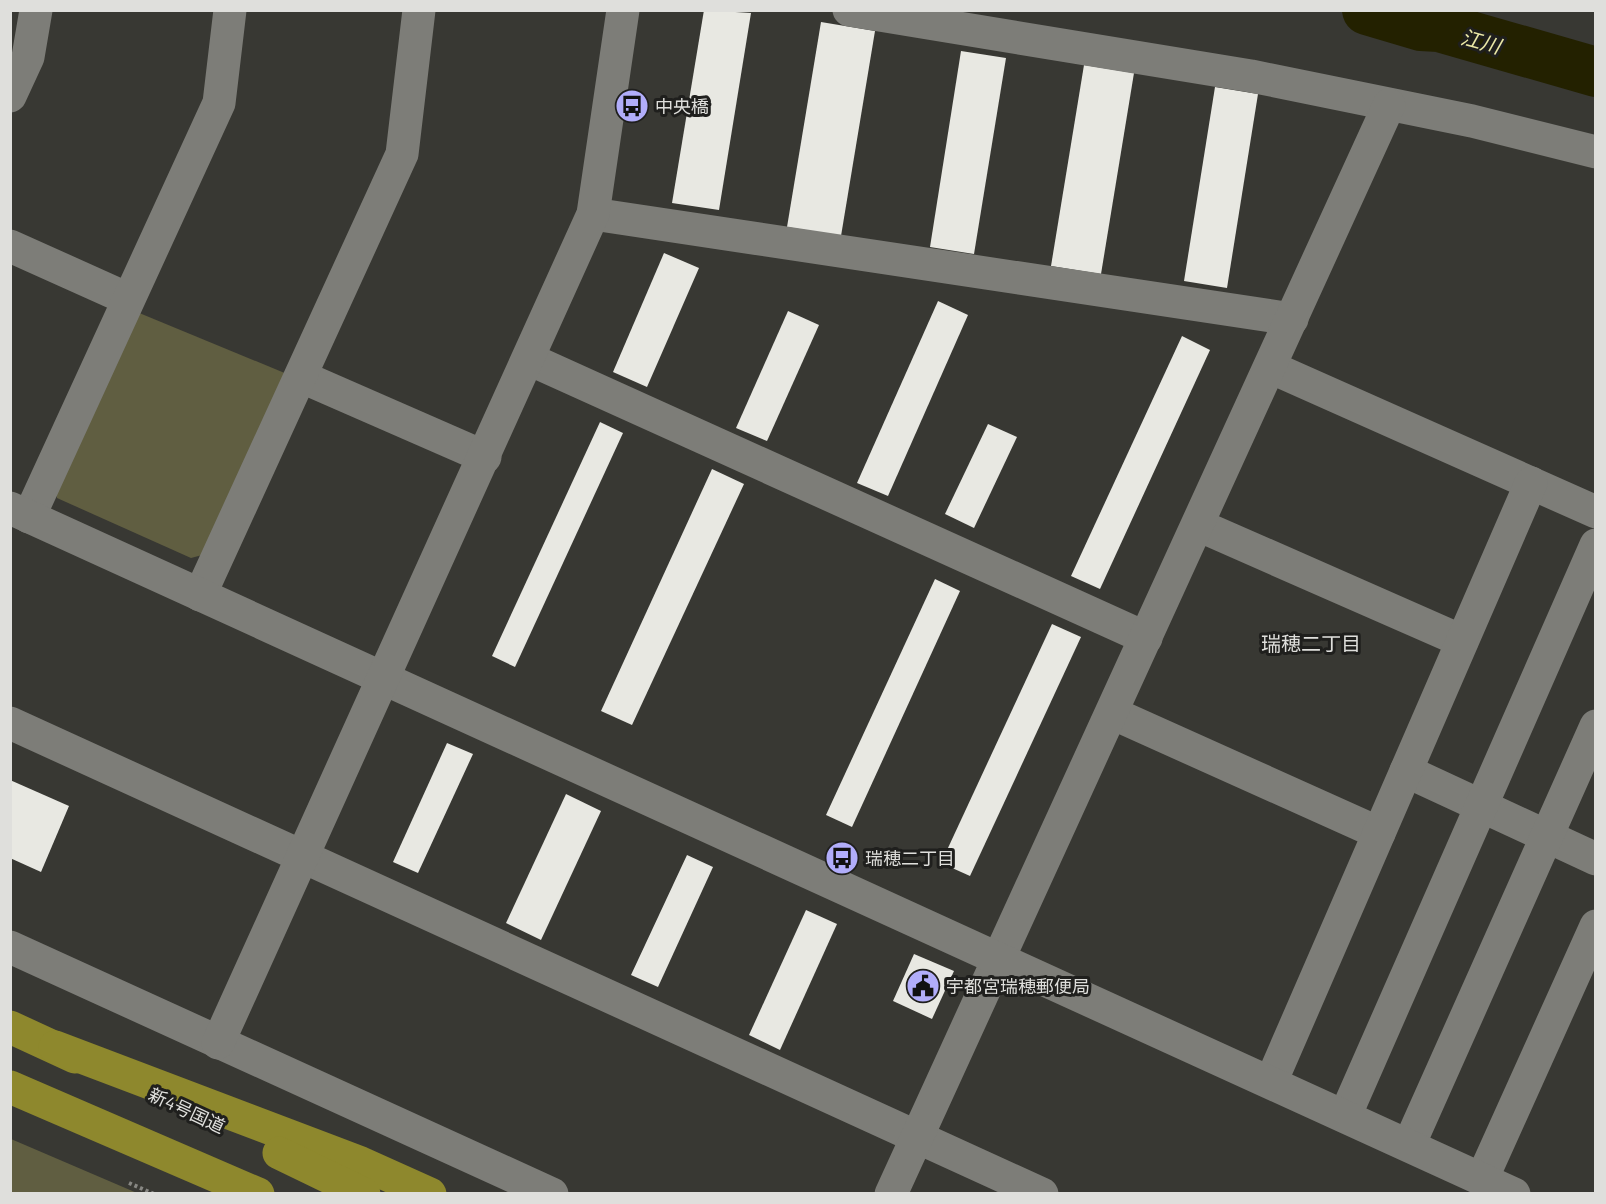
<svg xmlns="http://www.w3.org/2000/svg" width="1606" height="1204" font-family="Barlow,'Noto Sans JP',sans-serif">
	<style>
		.green { fill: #605e41 }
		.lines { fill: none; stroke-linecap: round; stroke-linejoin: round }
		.river { stroke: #232100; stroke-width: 50 }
		.building { fill: #e8e8e2 }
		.path { stroke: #878783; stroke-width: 4; stroke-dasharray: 3 3; stroke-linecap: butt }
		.street { stroke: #7d7d78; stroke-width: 33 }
		.secondary { stroke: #7d7d78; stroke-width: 33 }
		.highway { stroke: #8e882d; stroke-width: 33 }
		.labels { text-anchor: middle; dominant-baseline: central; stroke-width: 6; stroke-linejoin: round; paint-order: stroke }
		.poi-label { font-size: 18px; fill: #dfdfdc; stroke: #1f1f1d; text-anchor: start }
		.street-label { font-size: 18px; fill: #dfdfdc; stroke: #1f1f1d }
		.water-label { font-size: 20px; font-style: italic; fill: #ebe8a6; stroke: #1f1f1d }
		.neighbourhood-label { font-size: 20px; fill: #dfdfdc; stroke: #1f1f1d }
	</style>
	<rect width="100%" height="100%" fill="#383833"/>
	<g class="green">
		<path d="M132,310L287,374L206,554L191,558L57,498L54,484Z"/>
		<path d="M11,1139L137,1193H11Z"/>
	</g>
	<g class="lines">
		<path class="river" d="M1367,10L1421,26L1439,27L1596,72"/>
	</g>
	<g class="building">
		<path d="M704,10L751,13L719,210L672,203Z"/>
		<path d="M821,22L875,31L841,236L787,227Z"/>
		<path d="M961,51L1006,58L974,254L930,247Z"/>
		<path d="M1084,65L1134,73L1101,274L1051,266Z"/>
		<path d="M1215,87L1258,94L1227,288L1184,281Z"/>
		<path d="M664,253L699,268L647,387L613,372Z"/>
		<path d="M938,301L968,315L888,496L857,483Z"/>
		<path d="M788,311L819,325L767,441L736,428Z"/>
		<path d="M1182,336L1210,350L1100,589L1071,576Z"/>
		<path d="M600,422L623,433L515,667L492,656Z"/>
		<path d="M988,424L1017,437L974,528L945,514Z"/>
		<path d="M712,469L744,484L632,725L601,711Z"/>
		<path d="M935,579L960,591L852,827L826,815Z"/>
		<path d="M1052,624L1081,637L970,876L941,863Z"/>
		<path d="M447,743L473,754L418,873L393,862Z"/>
		<path d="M10,780L69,806L41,872L10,858Z"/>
		<path d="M566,794L601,811L541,940L506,923Z"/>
		<path d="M687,855L713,867L658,987L631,975Z"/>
		<path d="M806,910L837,924L780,1050L749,1035Z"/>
		<path d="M914,954L954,971L932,1019L893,1001Z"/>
	</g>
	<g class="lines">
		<path class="path" d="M129,1183L154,1194"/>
		<g class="street">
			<path d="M849,10L1251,76L1472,121L1596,152"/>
			<path d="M10,96L28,57L36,10"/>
			<path d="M593,214L1292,319"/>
			<path d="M10,246L128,299"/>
			<path d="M529,359L1146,638"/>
			<path d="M1270,367L1596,512"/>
			<path d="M302,377L485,457"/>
			<path d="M29,517L219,103L230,10"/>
			<path d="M1198,525L1462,641"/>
			<path d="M200,595L402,154L419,10"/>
			<path d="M1112,713L1379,833"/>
			<path d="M10,723L1042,1194"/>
			<path d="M1406,771L1596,859"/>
			<path d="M1271,1082L1531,483"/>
			<path d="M1345,1116L1596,545"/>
			<path d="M1409,1145L1596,726"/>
			<path d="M1482,1179L1596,926"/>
			<path d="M891,1194L1389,105"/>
		</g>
		<g class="secondary">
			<path d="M10,508L1514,1194"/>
			<path d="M10,947L552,1194"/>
			<path d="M218,1043L593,214L623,10"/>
		</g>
		<g class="highway">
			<path d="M10,1027L75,1057"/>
			<path d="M55,1047L361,1163L430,1194"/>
			<path d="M10,1087L258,1194"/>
			<path d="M279,1153L364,1194"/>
		</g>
	</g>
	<defs>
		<symbol id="bus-disc" viewBox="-11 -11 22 22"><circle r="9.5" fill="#b1adfa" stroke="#1f1f1d"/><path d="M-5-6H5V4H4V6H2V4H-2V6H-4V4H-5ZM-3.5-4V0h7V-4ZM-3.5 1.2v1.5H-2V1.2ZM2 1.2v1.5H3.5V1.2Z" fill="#111"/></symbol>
		<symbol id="civic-disc" viewBox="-11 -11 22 22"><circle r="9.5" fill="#b1adfa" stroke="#1f1f1d"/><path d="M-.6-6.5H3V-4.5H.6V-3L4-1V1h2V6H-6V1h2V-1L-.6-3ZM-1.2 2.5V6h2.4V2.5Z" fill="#111"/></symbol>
	</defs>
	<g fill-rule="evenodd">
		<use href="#bus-disc" x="613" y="87" width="38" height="38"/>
		<use href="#bus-disc" x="823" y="839" width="38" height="38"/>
		<use href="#civic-disc" x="904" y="967" width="38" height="38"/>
	</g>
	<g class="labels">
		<g class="poi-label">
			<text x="655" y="106">中央橋</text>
			<text x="865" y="858">瑞穂二丁目</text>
			<text x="946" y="986">宇都宮瑞穂郵便局</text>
		</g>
		<g class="street-label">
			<text transform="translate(187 1110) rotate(25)">新4号国道</text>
		</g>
		<g class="water-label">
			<text transform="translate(1481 41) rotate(15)">江川</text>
		</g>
		<g class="neighbourhood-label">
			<text x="1311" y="643">瑞穂二丁目</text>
		</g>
	</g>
	<rect width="1606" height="1204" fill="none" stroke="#dfdfdc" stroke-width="24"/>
</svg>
